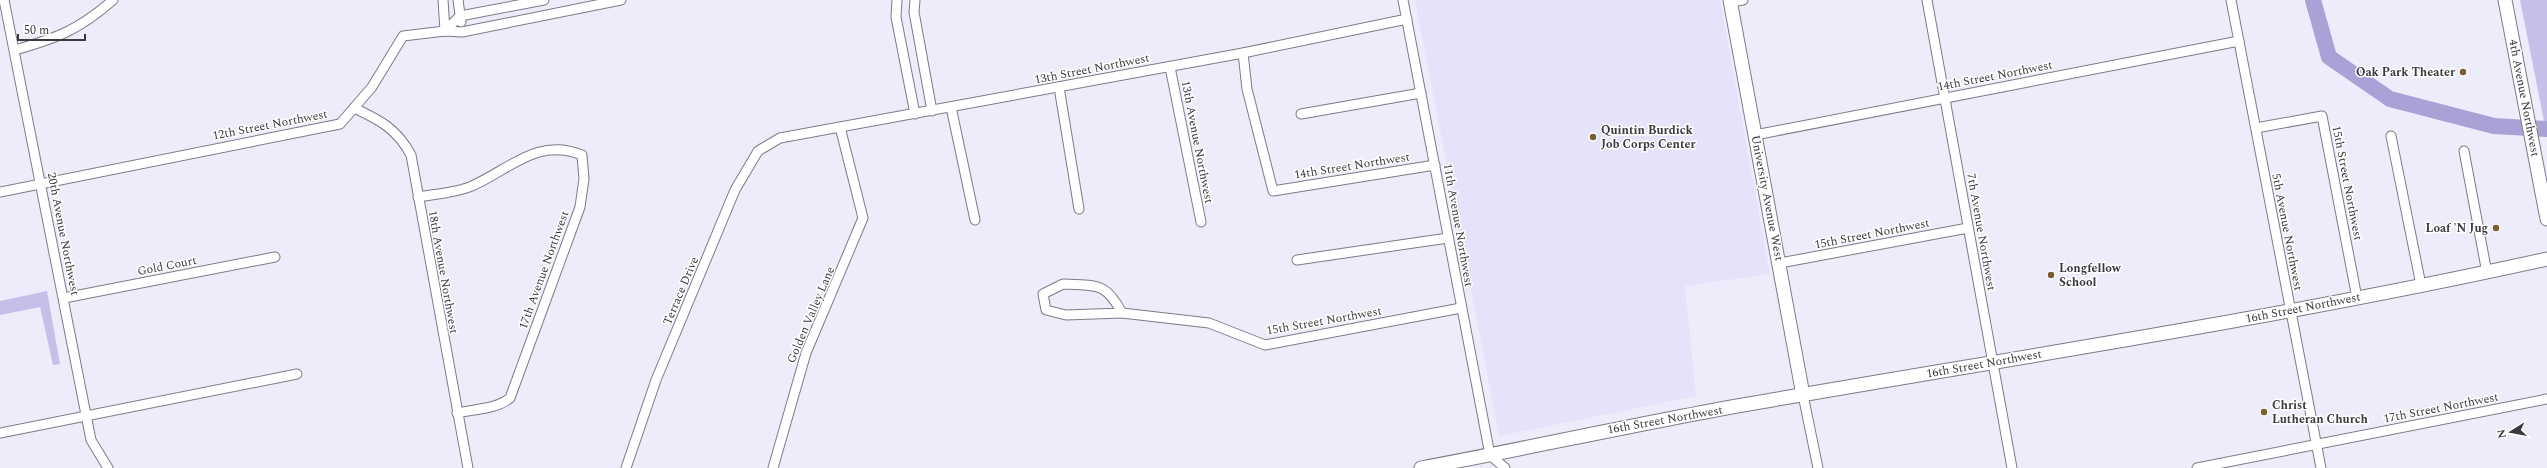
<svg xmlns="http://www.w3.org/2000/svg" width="2547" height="468" font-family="Spectral,serif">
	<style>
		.built { fill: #e5e3fa }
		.green { fill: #c4c0ea }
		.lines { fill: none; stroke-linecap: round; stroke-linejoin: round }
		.river { stroke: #a9a2d7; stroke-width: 16 }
		.street-casing { stroke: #7c7b89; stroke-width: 11 }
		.secondary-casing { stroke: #7c7b89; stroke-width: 15 }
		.street { stroke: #fff; stroke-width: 9 }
		.secondary { stroke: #fff; stroke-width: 13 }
		.poi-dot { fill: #775e2f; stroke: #fff; stroke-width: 1.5 }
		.labels { text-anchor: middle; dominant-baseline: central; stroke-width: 3; stroke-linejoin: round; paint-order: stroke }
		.street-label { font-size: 12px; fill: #39393f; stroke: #fff }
		.poi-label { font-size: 12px; font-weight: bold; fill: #39393f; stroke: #fff; text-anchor: start }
	</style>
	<rect width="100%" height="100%" fill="#edecfb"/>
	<path class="built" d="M1415,0H1720L1770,274L1685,286L1696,396L1499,436Z"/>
	<g class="green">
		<path d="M2520,0H2547V136Z"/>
		<path d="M47,291L60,364L53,365L40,307L0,315V301Z"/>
	</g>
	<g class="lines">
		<path class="river" d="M2313,0L2329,57L2390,99L2494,126L2547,129"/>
		<defs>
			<g id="street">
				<path d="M4,0L91,440L108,468"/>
				<path d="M443,0L445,31"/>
				<path d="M458,0L461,22"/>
				<path d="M897,0L896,17L915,114"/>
				<path d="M915,0L914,12L932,111"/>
				<path d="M1403,0L1490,455L1505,468"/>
				<path d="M1927,0L2012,468"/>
				<path d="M2231,0L2321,468"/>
				<path d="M1731,2L1743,0"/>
				<path d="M445,31L460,16L544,0"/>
				<path d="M15,50C57,38 79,30 113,0"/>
				<path d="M1243,53L1247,89L1273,191L1435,165"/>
				<path d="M1170,67L1201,222"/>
				<path d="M1059,87L1079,209"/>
				<path d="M951,107L975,220"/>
				<path d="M354,108C380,120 397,129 411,155L468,468"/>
				<path d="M1301,114L1421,93"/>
				<path d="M2256,128L2322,116L2357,298"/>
				<path d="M1755,135L2239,41"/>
				<path d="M2391,136L2421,285"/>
				<path d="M2464,151L2487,273"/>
				<path d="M0,192L340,124L372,87L403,36L445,31L462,32L621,0"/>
				<path d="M418,197C435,194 456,193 472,186C510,169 538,137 582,155L584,179L580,207L510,398C497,409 475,409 457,413"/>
				<path d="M1297,260L1448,238"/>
				<path d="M1780,263L1968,228"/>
				<path d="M1063,284C1096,286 1105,281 1122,313L1066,315L1046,310L1043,294Z"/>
				<path d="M64,298L275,257"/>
				<path d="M1122,313L1209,323L1265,345L1461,308"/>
				<path d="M1803,395L1818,468"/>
				<path d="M0,433L297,374"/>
				<path d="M626,468L656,380L735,190L758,151L780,138L1243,53L1407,19"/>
				<path d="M773,468L806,353L863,218L840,127"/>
				<path d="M2197,468L2547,399"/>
			</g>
			<g id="secondary">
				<path d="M1730,0L1803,395"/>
				<path d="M2505,0L2547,219"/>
				<path d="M1421,468C1529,448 1636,424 1743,405C2011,358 2281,318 2547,259"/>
			</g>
		</defs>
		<use href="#street" class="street-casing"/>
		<use href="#secondary" class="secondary-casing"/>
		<use href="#street" class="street"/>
		<use href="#secondary" class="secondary"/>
	</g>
	<g class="poi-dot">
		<circle cx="2463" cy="72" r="4"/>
		<circle cx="1593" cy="137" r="4"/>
		<circle cx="2496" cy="228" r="4"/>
		<circle cx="2051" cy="275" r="4"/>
		<circle cx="2264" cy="412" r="4"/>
	</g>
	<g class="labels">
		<g class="street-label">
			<text transform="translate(1092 69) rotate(-11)">13th Street Northwest</text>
			<text transform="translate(1995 76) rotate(-11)">14th Street Northwest</text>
			<text transform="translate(2524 98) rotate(79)">4th Avenue Northwest</text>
			<text transform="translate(270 125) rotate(-11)">12th Street Northwest</text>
			<text transform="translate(1197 142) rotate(79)">13th Avenue Northwest</text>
			<text transform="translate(1352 166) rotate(-9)">14th Street Northwest</text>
			<text transform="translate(2347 183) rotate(79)">15th Street Northwest</text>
			<text transform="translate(1767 198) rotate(79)">University Avenue West</text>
			<text transform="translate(1458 225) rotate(80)">11th Avenue Northwest</text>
			<text transform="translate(1981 232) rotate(80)">7th Avenue Northwest</text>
			<text transform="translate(2287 232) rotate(79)">5th Avenue Northwest</text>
			<text transform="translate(63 234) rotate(79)">20th Avenue Northwest</text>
			<text transform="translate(1872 234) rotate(-11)">15th Street Northwest</text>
			<text transform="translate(167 266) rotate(-11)">Gold Court</text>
			<text transform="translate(544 270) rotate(-70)">17th Avenue Northwest</text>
			<text transform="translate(443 272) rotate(80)">18th Avenue Northwest</text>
			<text transform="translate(681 291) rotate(-67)">Terrace Drive</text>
			<text transform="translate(2303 308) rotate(-11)">16th Street Northwest</text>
			<text transform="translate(811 315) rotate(-67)">Golden Valley Lane</text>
			<text transform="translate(1324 321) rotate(-10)">15th Street Northwest</text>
			<text transform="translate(1984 364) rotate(-10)">16th Street Northwest</text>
			<text transform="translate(2441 408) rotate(-11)">17th Street Northwest</text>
			<text transform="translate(1665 420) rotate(-10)">16th Street Northwest</text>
		</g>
		<g class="poi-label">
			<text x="2455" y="72" text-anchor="end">Oak Park Theater</text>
			<text x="1601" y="130">Quintin Burdick<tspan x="1601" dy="14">Job Corps Center</tspan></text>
			<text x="2488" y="228" text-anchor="end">Loaf 'N Jug</text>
			<text x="2059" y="268">Longfellow<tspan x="2059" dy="14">School</tspan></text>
			<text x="2272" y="405">Christ<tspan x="2272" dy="14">Lutheran Church</tspan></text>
		</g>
	</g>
	<g transform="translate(2511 432) rotate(259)" stroke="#ffffff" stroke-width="3" paint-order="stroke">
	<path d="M0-3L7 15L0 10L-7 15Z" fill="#39393f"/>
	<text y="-6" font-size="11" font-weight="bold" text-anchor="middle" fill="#39393f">N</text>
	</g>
	<path d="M18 34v6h67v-6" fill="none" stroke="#39393f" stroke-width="2"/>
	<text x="24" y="34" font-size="12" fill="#39393f" stroke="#ffffff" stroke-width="3" paint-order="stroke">50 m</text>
</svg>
